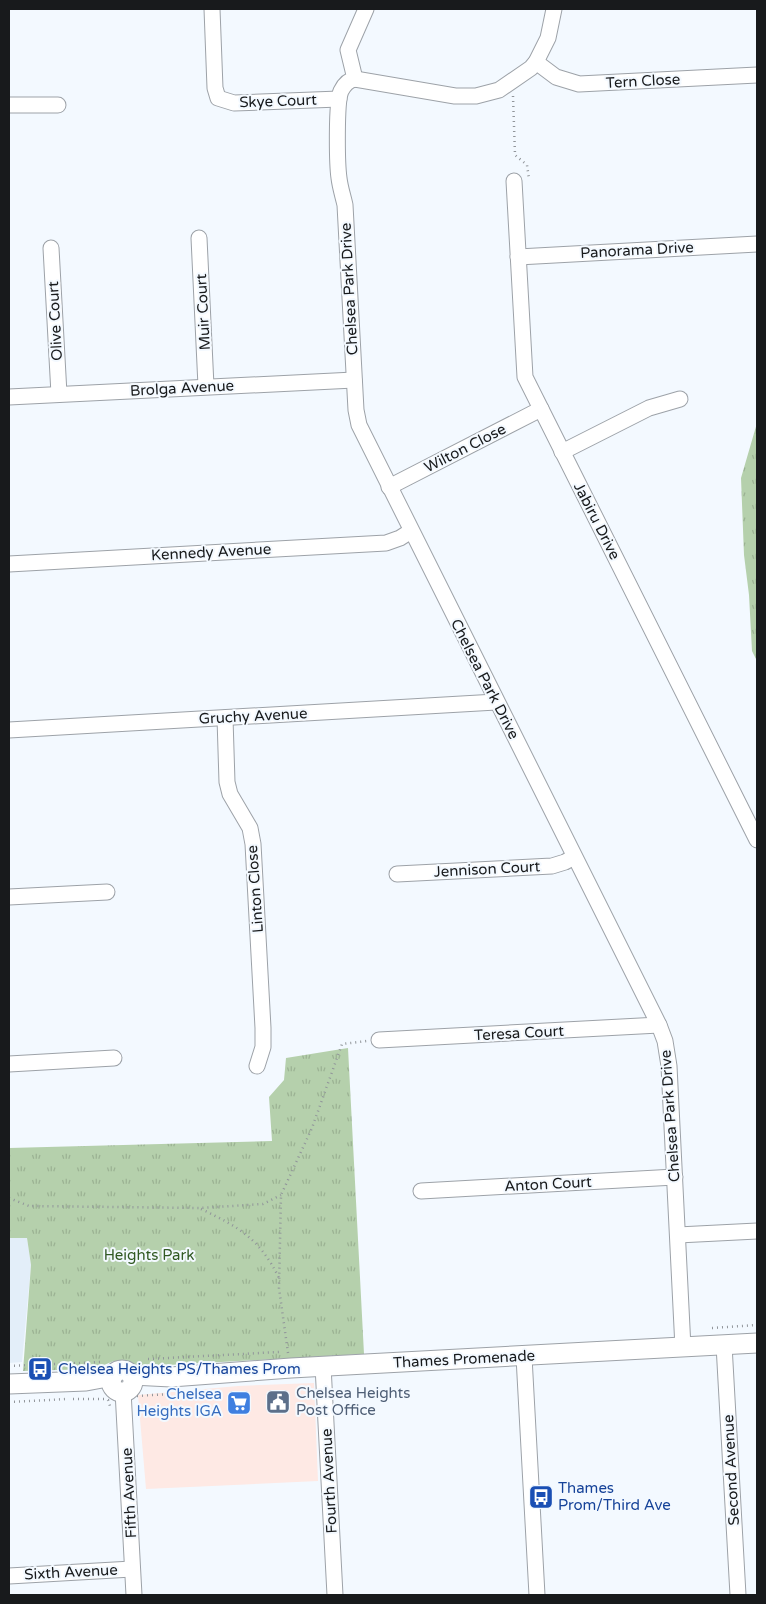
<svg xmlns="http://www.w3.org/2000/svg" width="766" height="1604" font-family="'Varela Round',sans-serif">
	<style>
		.commercial { fill: #fee9e4 }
		.built { fill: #e3eef9 }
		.grass { fill: url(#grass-tufts) }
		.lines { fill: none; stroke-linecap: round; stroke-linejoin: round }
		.minor-casing { stroke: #9da2a8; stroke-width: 17 }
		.major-casing { stroke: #9da2a8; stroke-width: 21 }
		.path { stroke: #91959a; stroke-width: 2.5; stroke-dasharray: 1 4; stroke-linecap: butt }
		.minor { stroke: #fff; stroke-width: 15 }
		.major { stroke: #fff; stroke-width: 19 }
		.labels { text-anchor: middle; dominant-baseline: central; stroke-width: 4; stroke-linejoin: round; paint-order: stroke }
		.street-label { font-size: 15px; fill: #181a1c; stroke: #f3f9ff }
		.park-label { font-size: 15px; fill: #315923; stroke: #f3f9ff }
		.transit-label { font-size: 15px; fill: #164399; stroke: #f3f9ff; text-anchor: start }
		.service-label { font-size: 15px; fill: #4e5e75; stroke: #f3f9ff; text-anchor: start }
		.shop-label { font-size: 15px; fill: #366cbe; stroke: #f3f9ff; text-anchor: end }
	</style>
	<defs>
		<pattern id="grass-tufts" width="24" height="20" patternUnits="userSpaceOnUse" patternTransform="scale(1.25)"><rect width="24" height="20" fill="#b5d0ac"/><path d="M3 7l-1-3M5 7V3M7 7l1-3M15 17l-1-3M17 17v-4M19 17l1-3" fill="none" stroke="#9bb293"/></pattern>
	</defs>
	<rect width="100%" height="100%" fill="#f3f9ff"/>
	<path class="commercial" d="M314,1383L318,1481L146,1489L138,1395L238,1386Z"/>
	<path class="built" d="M9,1238H27L31,1265L22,1362L9,1363Z"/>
	<g class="grass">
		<path d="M757,423V661L752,651L749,595L744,555L741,478Z"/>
		<path d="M348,1048L364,1354L134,1367L114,1361L94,1369L23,1371L31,1265L27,1238H9V1148L272,1141L269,1097L284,1080L286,1058Z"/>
	</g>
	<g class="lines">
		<defs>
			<g id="minor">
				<path d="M212,9L215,88L218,98L234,103L339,99"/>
				<path d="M366,9L348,50L355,79C348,80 344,85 341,91C336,102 337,164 339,178C340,187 343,196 345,205L356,410L359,425L659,1025L665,1041L669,1066L683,1348"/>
				<path d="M536,62L556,77L579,84L757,75"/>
				<path d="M355,79L455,96H476L499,90L531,68L536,62L548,38L554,9"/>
				<path d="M9,105H58"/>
				<path d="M514,181L525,377L757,840"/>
				<path d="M199,238L206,386"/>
				<path d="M51,248L59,394"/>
				<path d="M518,257L757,244"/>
				<path d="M9,397L354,380"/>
				<path d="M562,452L649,408L680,399"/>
				<path d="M389,487L541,409"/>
				<path d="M9,564L386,543L400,538L411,531"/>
				<path d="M225,718L227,782L230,794L250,828L253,844L263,1028V1047L257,1066"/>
				<path d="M9,730L496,702"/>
				<path d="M397,874L552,866L565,862L574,857"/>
				<path d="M9,897L107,892"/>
				<path d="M379,1040L659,1025"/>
				<path d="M9,1064L114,1058"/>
				<path d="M421,1191L675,1177"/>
				<path d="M678,1235L757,1231"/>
				<path d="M724,1345L738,1595"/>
				<path d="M524,1357L537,1595"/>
				<path d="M323,1366L335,1595"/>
				<path d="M123,1391L134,1595"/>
				<path d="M9,1576L132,1569"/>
			</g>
			<g id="major">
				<circle cx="122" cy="1381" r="11"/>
				<path d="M132,1375L171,1377L291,1368L757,1343"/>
				<path d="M9,1384L86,1381L113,1376"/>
			</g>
		</defs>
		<use href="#minor" class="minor-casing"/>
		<use href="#major" class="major-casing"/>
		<g class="path">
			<path d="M513,96L515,155L527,165L529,179"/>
			<path d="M9,1198L29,1206L200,1208L263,1204L281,1195"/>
			<path d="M201,1209C239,1227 260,1239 279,1278"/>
			<path d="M712,1328L757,1325"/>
			<path d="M288,1353L279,1288L281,1195L312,1128L342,1044L367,1041"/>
			<path d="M148,1359L279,1352"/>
			<path d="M9,1366L100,1362"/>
			<path d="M137,1396L169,1394"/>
			<path d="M73,1399H104L108,1400L110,1406"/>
			<path d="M9,1402L67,1399"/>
		</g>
		<use href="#minor" class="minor"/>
		<use href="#major" class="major"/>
	</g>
	<defs>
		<symbol id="bus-square" viewBox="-11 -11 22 22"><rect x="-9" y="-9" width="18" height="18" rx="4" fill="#1a4fb4" stroke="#f3f9ff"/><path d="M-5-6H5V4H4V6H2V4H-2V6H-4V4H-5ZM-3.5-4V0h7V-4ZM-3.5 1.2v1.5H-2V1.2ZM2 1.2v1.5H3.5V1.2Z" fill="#fff"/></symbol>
		<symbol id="civic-square" viewBox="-11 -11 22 22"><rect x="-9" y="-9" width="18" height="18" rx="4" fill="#5c6f8a" stroke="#f3f9ff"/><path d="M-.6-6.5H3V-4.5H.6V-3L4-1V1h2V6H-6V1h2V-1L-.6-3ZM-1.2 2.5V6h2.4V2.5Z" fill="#fff"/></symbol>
		<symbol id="supermarket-square" viewBox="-11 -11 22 22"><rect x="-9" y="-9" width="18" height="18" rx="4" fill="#3f7fe0" stroke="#f3f9ff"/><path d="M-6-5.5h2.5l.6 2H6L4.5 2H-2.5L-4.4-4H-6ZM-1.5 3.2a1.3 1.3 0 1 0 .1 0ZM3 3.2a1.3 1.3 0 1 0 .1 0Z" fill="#fff"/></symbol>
	</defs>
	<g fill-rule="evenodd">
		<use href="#bus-square" x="26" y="1355" width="28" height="28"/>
		<use href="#civic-square" x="264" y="1388" width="28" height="28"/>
		<use href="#supermarket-square" x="225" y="1389" width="28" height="28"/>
		<use href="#bus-square" x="527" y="1483" width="28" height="28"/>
	</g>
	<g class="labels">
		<g class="street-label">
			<text transform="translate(643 81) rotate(-3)">Tern Close</text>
			<text transform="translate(278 101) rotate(-2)">Skye Court</text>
			<text transform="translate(637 250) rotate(-3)">Panorama Drive</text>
			<text transform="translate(349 289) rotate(-93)">Chelsea Park Drive</text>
			<text transform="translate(203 312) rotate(-93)">Muir Court</text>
			<text transform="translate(55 321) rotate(-93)">Olive Court</text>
			<text transform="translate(182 388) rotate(-3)">Brolga Avenue</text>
			<text transform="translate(465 448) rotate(-27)">Wilton Close</text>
			<text transform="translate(597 521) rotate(63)">Jabiru Drive</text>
			<text transform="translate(211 552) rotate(-3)">Kennedy Avenue</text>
			<text transform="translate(485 679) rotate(63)">Chelsea Park Drive</text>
			<text transform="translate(253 716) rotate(-3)">Gruchy Avenue</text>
			<text transform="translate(487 869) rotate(-3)">Jennison Court</text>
			<text transform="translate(255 889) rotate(-94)">Linton Close</text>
			<text transform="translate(519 1033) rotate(-3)">Teresa Court</text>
			<text transform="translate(670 1116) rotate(-94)">Chelsea Park Drive</text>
			<text transform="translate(548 1184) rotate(-3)">Anton Court</text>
			<text transform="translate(464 1359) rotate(-3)">Thames Promenade</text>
			<text transform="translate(731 1470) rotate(-93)">Second Avenue</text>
			<text transform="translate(329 1481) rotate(-93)">Fourth Avenue</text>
			<text transform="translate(129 1493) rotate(-93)">Fifth Avenue</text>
			<text transform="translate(71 1572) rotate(-3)">Sixth Avenue</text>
		</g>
		<g class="park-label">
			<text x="149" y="1255">Heights Park</text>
		</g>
		<g class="transit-label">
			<text x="58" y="1369">Chelsea Heights PS/Thames Prom</text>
			<text x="558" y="1488">Thames<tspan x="558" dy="17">Prom/Third Ave</tspan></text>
		</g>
		<g class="service-label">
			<text x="296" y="1393">Chelsea Heights<tspan x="296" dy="17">Post Office</tspan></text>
		</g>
		<g class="shop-label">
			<text x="222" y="1394">Chelsea<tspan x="222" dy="17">Heights IGA</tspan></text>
		</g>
	</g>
	<rect width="766" height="1604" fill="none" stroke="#181a1c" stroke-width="20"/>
</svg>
